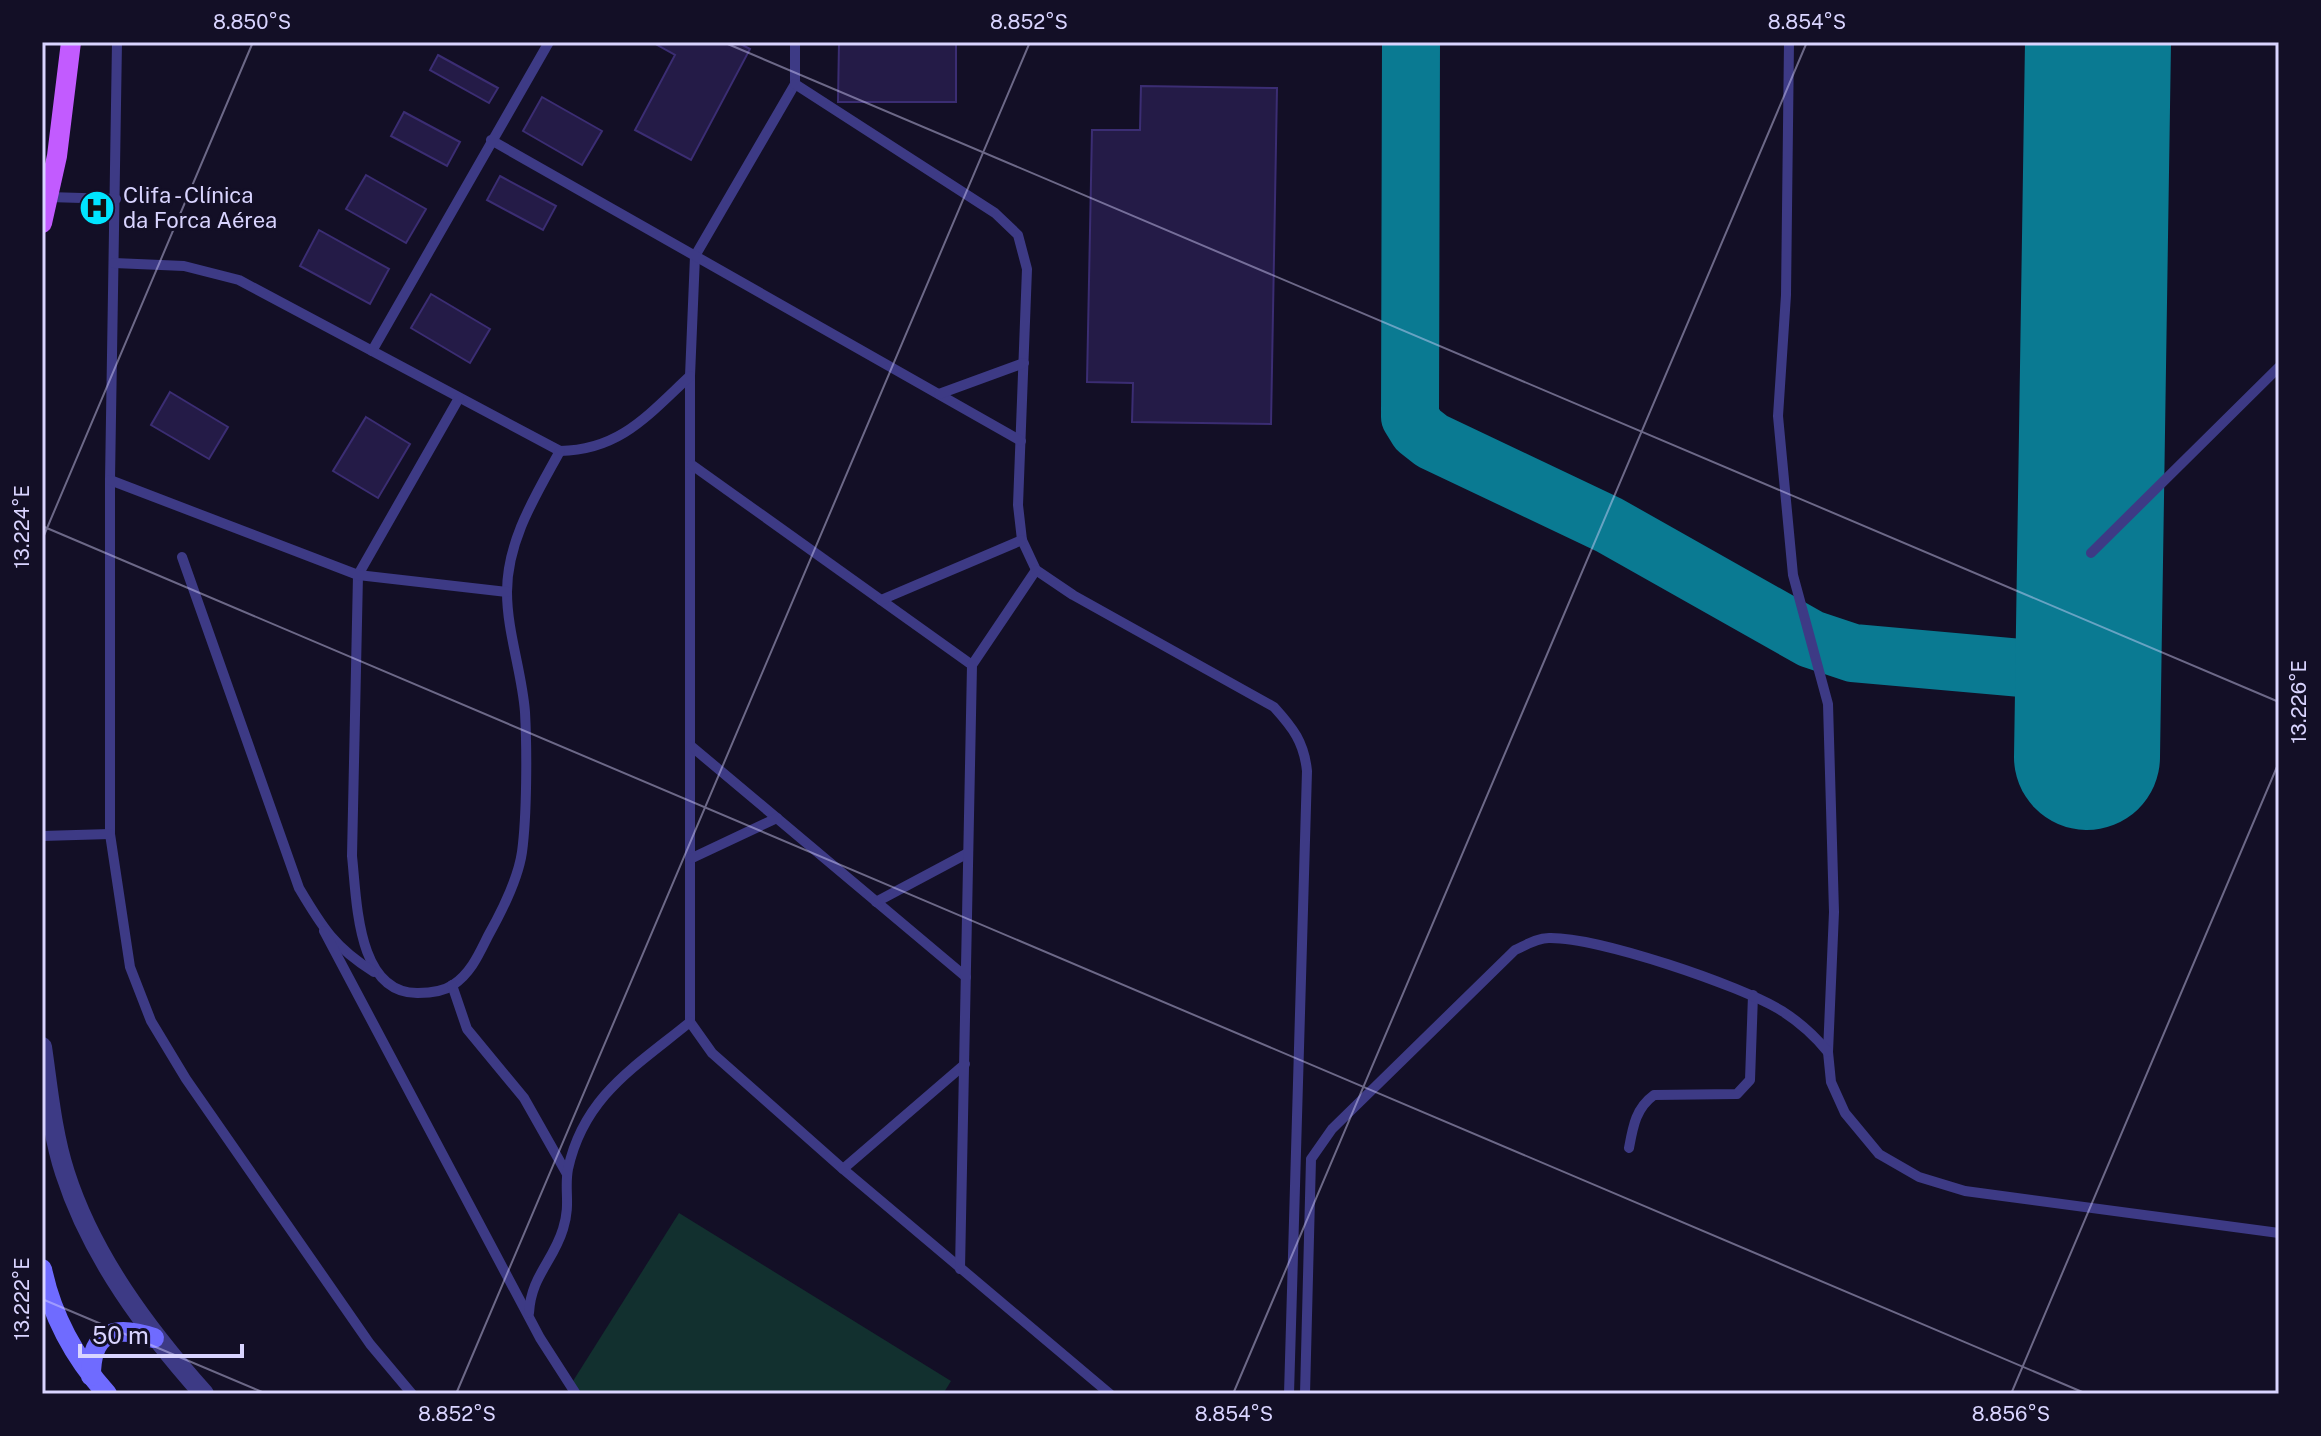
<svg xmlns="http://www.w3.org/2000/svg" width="2321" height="1436" font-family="'Public Sans',sans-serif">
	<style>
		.green { fill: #12302f }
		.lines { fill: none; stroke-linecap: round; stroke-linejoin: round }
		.taxiway { stroke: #0a7a92; stroke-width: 58 }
		.runway { stroke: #0a7a92; stroke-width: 146 }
		.building { fill: #241b47; stroke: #3b2d73; stroke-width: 2 }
		.service { stroke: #3d3a85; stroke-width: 10 }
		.tertiary { stroke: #3d3a85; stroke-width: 20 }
		.secondary { stroke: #6f6bff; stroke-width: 20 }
		.primary { stroke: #c25bff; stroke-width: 20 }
		.ticks { fill: none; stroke: #d9d4ff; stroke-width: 2; stroke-opacity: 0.45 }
		.labels { text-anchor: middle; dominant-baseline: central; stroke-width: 6; stroke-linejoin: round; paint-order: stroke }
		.poi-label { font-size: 22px; fill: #d9d4ff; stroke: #130f26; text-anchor: start }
		.neatline { fill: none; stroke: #d9d4ff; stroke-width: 3 }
		.ticks-label { font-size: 20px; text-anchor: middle; fill: #d9d4ff }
	</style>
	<rect width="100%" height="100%" fill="#130f26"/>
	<path class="green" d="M679,1213L951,1381L943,1394H575L568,1389Z"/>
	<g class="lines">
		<path class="taxiway" d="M1411,42L1410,417L1418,430L1432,441L1609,525L1811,639L1853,653L2090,674"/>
		<path class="runway" d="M2087,757L2098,42"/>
	</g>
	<g class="building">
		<path d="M652,42H737L750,49L691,160L635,130L675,55Z"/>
		<path d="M839,42H956V102H838Z"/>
		<path d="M438,55L498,88L489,103L430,70Z"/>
		<path d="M1141,86L1277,88L1271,424L1132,422L1133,383L1087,382L1092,130H1140Z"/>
		<path d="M542,97L602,131L582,165L523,131Z"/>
		<path d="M404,112L460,142L447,166L391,136Z"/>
		<path d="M366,175L426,209L406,243L346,209Z"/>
		<path d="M500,176L556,206L543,230L487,200Z"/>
		<path d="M319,230L389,269L370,304L300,266Z"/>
		<path d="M431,294L490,329L470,363L411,328Z"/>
		<path d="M170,392L228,427L209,459L151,425Z"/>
		<path d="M366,417L410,444L378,498L333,471Z"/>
	</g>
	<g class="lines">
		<g class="service">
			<path d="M117,42L110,480V834L130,967L151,1021L186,1079L370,1344L412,1394"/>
			<path d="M795,42V84L695,256L690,376V1022L712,1053L843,1169L1110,1394"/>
			<path d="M1789,42L1786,295L1778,416L1793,575L1828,704L1834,912L1828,1052L1831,1082L1845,1113L1879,1154L1919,1177L1965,1191L2279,1233"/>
			<path d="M795,84L995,213L1018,235L1027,269L1018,505L1022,540L1036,570L1073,595L1274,707C1293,728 1304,742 1307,771L1289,1394"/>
			<path d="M491,140L1021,441"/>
			<path d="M48,197L116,199"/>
			<path d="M114,263L184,266L239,280L560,451C620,450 648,415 690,376"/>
			<path d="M372,351L549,42"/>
			<path d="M939,394L1024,363"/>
			<path d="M459,398L358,575L352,856C357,902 357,994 418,993C429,993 444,991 453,985C471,973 479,954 488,936C502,911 518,880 522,852C527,815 527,749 525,712C522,672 507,632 507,592C507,540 536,495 560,451"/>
			<path d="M692,465L972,665"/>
			<path d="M110,480L358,575L507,592"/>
			<path d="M2091,553L2279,367"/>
			<path d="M182,557L299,888C322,927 335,948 374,972"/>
			<path d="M881,600L1022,540"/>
			<path d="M691,746L966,977"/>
			<path d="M42,836L110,834"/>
			<path d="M690,859L777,818"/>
			<path d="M876,902L968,853"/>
			<path d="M324,931L540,1338L576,1394"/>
			<path d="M452,985L467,1029L524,1098L567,1174"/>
			<path d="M1629,1148C1633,1126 1636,1108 1654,1095L1737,1094L1750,1080L1753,995"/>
			<path d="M843,1169L965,1064"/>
			<path d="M960,1269L972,665L1036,570"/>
			<path d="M529,1313C531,1276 553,1262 563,1229C571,1204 564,1190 568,1169C584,1096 635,1067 690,1022"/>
			<path d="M1305,1394L1311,1159L1332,1129L1515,950C1526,945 1537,938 1549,938C1598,937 1740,985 1782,1011C1801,1023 1814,1035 1828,1052"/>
		</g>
		<path class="tertiary" d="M42,1047C48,1088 52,1133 65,1173C92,1257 147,1330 204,1394"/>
		<g class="secondary">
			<path d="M42,1269C52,1317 74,1357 107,1394"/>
			<path d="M91,1376C91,1330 116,1325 154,1338"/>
		</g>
		<path class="primary" d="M42,223L57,156L71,42"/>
	</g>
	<path class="ticks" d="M723,42L2279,702M42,526L2087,1394M42,540L253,42M42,1299L267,1394M456,1394L1030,42M1233,1394L1807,42M2011,1394L2279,762"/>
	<defs>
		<symbol id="hospital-disc" viewBox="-11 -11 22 22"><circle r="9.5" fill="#00e5ff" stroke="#130f26"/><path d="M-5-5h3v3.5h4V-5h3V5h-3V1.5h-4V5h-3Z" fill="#111"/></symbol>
	</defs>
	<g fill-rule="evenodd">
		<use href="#hospital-disc" x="77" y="188" width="40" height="40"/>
	</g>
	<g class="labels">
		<g class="poi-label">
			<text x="123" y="195">Clifa - Clínica<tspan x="123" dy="25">da Forca Aérea</tspan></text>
		</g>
	</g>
	<rect width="2321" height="1436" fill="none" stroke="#130f26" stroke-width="88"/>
	<path d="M80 1344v12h162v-12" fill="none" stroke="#d9d4ff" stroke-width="4"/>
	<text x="92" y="1344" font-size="24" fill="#d9d4ff" stroke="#130f26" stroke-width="6" paint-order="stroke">50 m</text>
	<rect x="44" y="44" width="2233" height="1348" class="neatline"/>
	<g class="ticks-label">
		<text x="252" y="29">8.850°S</text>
		<text x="1029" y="29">8.852°S</text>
		<text x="1807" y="29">8.854°S</text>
		<text transform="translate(22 527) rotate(-90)" y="7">13.224°E</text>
		<text transform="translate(2299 702) rotate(-90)" y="7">13.226°E</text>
		<text transform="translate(22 1299) rotate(-90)" y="7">13.222°E</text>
		<text x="457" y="1421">8.852°S</text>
		<text x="1234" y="1421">8.854°S</text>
		<text x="2011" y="1421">8.856°S</text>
	</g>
</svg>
